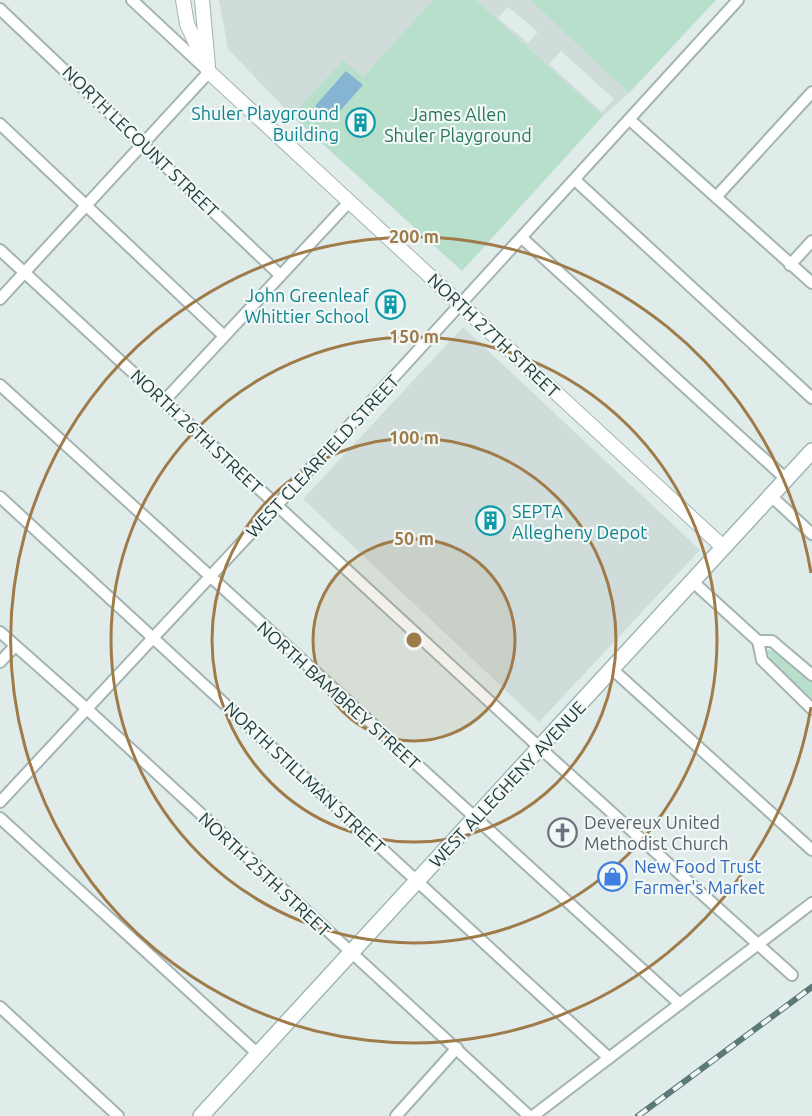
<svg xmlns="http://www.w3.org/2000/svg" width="812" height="1116" font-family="Ubuntu,sans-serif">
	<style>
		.built { fill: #cfdcd9; fill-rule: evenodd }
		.green { fill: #b8decc }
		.water { fill: #86b4d3 }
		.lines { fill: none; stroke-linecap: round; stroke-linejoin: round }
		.minor-casing { stroke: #a3b4b2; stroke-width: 14 }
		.tertiary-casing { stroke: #a3b4b2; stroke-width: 16 }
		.secondary-casing { stroke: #9eb8b5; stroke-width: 18 }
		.minor { stroke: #fff; stroke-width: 10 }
		.tertiary { stroke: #fff; stroke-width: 14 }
		.secondary { stroke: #fff; stroke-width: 15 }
		.rail-casing { stroke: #5b7978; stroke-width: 6 }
		.rail { stroke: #f1f8f6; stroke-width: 4; stroke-dasharray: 11; stroke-linecap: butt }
		.ring { fill: none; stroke: #a07b4a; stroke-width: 3 }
		.labels { text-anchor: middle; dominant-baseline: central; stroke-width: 4.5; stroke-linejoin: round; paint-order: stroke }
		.culture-label { font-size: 18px; fill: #0d838f; stroke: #f1f8f6; text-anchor: end }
		.park-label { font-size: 18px; fill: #29755a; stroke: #f1f8f6 }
		.street-label { font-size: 18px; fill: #203d3c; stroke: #f1f8f6 }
		.worship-label { font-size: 18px; fill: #5b616d; stroke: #f1f8f6; text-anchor: start }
		.shop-label { font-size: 18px; fill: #366cbe; stroke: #f1f8f6; text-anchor: start }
		.centre { fill: #a07b4a; stroke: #f1f8f6; stroke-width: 3 }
		.ring-label { font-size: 18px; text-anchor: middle; font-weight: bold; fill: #a07b4a; stroke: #f1f8f6; stroke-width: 4.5; stroke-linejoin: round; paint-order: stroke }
	</style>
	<rect width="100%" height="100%" fill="#e0ecea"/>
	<g class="built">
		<path d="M219,0H433L363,77L343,60L292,116L228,49Z"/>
		<path d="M476,0H530L629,93L603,116ZM508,7L538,32L528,43L498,18ZM561,51L614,99L602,112L549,64Z"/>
		<path d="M463,327L700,550L539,722L303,499Z"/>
	</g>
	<g class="green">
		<path d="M433,0H476L603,116L462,271L292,116L343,60L363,77Z"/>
		<path d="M530,0H716L629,93Z"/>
		<path d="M767,650L780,652L812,681V699L771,662Z"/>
	</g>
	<path class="water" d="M346,71L363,85L331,121L315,106Z"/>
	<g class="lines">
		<defs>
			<g id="minor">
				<path d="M0,9L280,275"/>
				<path d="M630,120L812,283"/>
				<path d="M0,124L224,336"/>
				<path d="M575,180L812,398"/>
				<path d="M717,196L812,92"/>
				<path d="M522,238L786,479"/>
				<path d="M0,250L540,748L792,975"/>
				<path d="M790,265L812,241"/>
				<path d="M0,299L209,72L132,0"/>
				<path d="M0,385L680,1004"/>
				<path d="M165,400L348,203"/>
				<path d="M771,496L812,534"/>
				<path d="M0,497L609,1058"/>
				<path d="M692,581L758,641L762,660L812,709"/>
				<path d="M0,632L87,709L529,1116"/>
				<path d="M758,641H772L812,675"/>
				<path d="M0,662L15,646"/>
				<path d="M612,669L812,850"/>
				<path d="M0,802L276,506L738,0"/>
				<path d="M0,818L258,1054"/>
				<path d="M0,1007L118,1116"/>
				<path d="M396,1116L457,1048"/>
				<path d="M533,1116L812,903"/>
			</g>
			<g id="tertiary">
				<path d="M183,0L187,24L209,72L723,547"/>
				<path d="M202,0L208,66"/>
			</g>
			<path id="secondary" d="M201,1116L812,451"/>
		</defs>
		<use href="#minor" class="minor-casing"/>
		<use href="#tertiary" class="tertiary-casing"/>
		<use href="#secondary" class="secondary-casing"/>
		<use href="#minor" class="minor"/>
		<use href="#tertiary" class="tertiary"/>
		<use href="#secondary" class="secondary"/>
		<defs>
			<path id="rail" d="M638,1116L812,987"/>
		</defs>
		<use href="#rail" class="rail-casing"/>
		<use href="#rail" class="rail"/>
	</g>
	<circle cx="414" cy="640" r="101" fill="#a07b4a" fill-opacity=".12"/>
	<g class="ring">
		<circle cx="414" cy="640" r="101"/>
		<circle cx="414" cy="640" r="202"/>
		<circle cx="414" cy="640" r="303"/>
		<path d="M811 707A403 403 0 1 1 811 573"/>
	</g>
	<defs>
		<symbol id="building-ring" viewBox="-11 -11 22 22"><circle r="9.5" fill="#f1f8f6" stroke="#0f9aa8" stroke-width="1.5"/><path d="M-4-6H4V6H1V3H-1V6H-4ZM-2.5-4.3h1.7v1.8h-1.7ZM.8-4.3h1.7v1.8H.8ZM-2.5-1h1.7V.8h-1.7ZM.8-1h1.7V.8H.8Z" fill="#0f9aa8"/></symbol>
		<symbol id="church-ring" viewBox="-11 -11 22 22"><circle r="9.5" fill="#f1f8f6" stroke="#6b7280" stroke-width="1.5"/><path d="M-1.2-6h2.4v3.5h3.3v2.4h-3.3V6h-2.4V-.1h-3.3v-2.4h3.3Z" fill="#6b7280"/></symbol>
		<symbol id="shop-ring" viewBox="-11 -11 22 22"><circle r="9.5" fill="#f1f8f6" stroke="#3f7fe0" stroke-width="1.5"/><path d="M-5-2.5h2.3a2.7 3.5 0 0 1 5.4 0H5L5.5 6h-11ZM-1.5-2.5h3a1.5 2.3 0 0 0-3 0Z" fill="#3f7fe0"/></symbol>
	</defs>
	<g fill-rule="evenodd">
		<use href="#building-ring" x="344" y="106" width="33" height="33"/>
		<use href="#building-ring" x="374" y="288" width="33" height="33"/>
		<use href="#building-ring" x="474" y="504" width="33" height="33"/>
		<use href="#church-ring" x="546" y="816" width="33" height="33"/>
		<use href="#shop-ring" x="596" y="860" width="33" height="33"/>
	</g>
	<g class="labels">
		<g class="culture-label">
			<text x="339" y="113">Shuler Playground<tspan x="339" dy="21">Building</tspan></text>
			<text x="369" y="295">John Greenleaf<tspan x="369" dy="21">Whittier School</tspan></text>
			<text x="512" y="511" text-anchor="start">SEPTA<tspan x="512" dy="21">Allegheny Depot</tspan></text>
		</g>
		<g class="park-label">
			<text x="458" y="114">James Allen<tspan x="458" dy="21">Shuler Playground</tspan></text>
		</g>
		<g class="street-label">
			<text transform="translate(141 141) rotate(44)">NORTH LECOUNT STREET</text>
			<text transform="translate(494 335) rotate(43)">NORTH 27TH STREET</text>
			<text transform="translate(197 431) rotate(43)">NORTH 26TH STREET</text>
			<text transform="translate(322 456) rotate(-47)">WEST CLEARFIELD STREET</text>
			<text transform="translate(339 695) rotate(42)">NORTH BAMBREY STREET</text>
			<text transform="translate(305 777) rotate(43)">NORTH STILLMAN STREET</text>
			<text transform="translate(507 784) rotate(-47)">WEST ALLEGHENY AVENUE</text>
			<text transform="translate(265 874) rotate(43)">NORTH 25TH STREET</text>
		</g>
		<g class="worship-label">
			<text x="584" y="822">Devereux United<tspan x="584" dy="21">Methodist Church</tspan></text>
		</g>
		<g class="shop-label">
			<text x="634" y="866">New Food Trust<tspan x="634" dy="21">Farmer's Market</tspan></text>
		</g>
	</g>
	<circle cx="414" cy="640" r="9" class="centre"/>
	<g class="ring-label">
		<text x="414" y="243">200 m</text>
		<text x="414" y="343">150 m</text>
		<text x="414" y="444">100 m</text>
		<text x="414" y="545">50 m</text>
	</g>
</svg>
